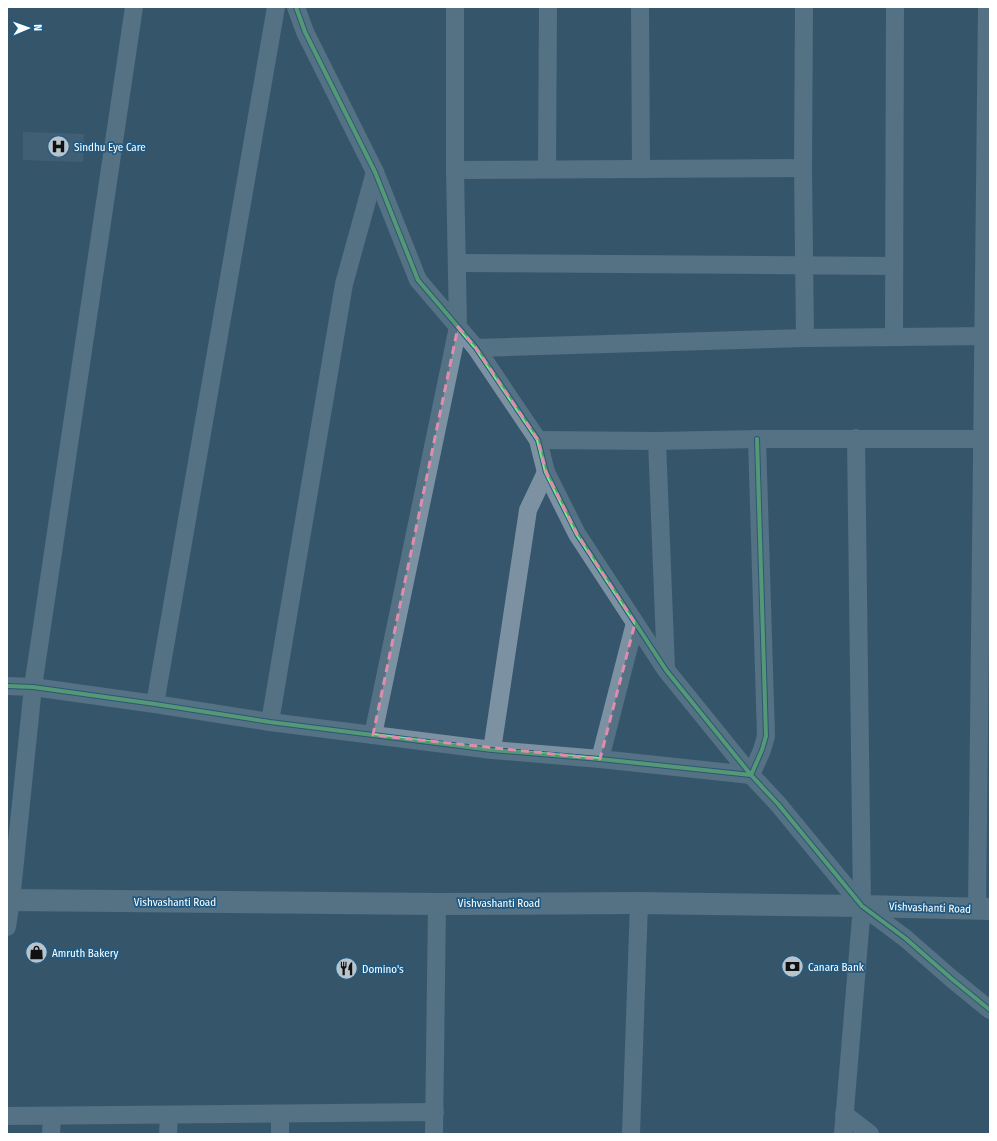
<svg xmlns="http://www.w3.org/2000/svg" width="997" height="1141" font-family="'Fira Sans Condensed',sans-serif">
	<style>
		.building { fill: #516b7e }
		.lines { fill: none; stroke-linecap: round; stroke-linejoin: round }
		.minor { stroke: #7c92a2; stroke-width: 18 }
		.tertiary { stroke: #7c92a2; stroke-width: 22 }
		.cycleway-casing { stroke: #1f5a83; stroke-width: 6 }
		.cycleway { stroke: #7ce984; stroke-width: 4 }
		.marked { fill: none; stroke: #e08cad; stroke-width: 3; stroke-dasharray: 8 5; stroke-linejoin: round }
		.labels { text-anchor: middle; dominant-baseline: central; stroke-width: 3.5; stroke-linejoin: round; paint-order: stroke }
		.poi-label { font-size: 11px; fill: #fff; stroke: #1f5a83; text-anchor: start }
		.street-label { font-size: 11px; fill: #fff; stroke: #1f5a83 }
	</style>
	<rect width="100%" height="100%" fill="#35566c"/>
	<path class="building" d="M23,132L84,134L83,162L23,160Z"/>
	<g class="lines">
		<g class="minor">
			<path d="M296,7L305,32L375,172L418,280L476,348L538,440L546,472L577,534L666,670L751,775L778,804L862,906L905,938L952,979L990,1010"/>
			<path d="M640,7L641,169"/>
			<path d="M804,7L803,168L805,338"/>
			<path d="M547,169L548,7"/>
			<path d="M455,170L803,168"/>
			<path d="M457,263L893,266"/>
			<path d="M894,337L895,7"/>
			<path d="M476,348L805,338L990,336"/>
			<path d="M538,440L657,441L757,439H990"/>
			<path d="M657,441L666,669"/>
			<path d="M7,686L33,687L155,704L270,722L492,750L600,759L751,775L762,750L766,736L757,439"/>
			<path d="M155,704L276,7"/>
			<path d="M270,722L344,284L375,172"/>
			<path d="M373,735L458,327L455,170V7"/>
			<path d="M492,750L528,510L546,472"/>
			<path d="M600,759L635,623"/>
			<path d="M977,909L987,7"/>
			<path d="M7,927L11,900L33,687L134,7"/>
			<path d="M844,1114L870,1134"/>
			<path d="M7,1116L435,1112"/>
			<path d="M51,1134L52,1116"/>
			<path d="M168,1134L169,1115"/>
			<path d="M280,1134V1114"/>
			<path d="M434,1134L437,904"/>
			<path d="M631,1134L639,903"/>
			<path d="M843,1134L862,906L856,438"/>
		</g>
		<path class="tertiary" d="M7,900L437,904L639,903L862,906L990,909"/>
		<defs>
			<g id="cycleway">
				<path d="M296,7L305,32L375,172L418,280L476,348L538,440L546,472L577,534L666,670L751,775L778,804L862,906L905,938L952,979L990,1010"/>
				<path d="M7,686L33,687L155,704L270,722L492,750L600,759L751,775L762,750L766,736L757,439"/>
			</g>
		</defs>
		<use href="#cycleway" class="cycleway-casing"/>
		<use href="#cycleway" class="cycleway"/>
	</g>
	<path d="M0 0H997V1141H0ZM458,327L476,348L538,440L546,472L577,534L635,623L600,759L373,735Z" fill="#35566c" fill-opacity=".55" fill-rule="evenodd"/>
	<path class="marked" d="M458,327L476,348L538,440L546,472L577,534L635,623L600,759L373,735Z"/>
	<defs>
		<symbol id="hospital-disc" viewBox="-11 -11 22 22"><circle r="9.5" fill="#b8c4cc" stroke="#1f5a83"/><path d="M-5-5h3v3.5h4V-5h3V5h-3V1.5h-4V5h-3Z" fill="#111"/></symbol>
		<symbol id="shop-disc" viewBox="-11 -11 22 22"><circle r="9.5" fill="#b8c4cc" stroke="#1f5a83"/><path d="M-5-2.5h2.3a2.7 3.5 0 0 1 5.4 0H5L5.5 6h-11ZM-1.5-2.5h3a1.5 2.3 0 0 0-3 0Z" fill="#111"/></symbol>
		<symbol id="bank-disc" viewBox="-11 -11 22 22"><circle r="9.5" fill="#b8c4cc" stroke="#1f5a83"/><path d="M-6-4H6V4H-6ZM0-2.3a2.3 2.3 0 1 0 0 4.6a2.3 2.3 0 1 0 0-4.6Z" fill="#111"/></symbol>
		<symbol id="restaurant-disc" viewBox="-11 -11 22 22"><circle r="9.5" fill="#b8c4cc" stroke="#1f5a83"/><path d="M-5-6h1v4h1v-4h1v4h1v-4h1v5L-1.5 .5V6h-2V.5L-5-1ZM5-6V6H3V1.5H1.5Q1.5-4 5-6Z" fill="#111"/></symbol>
	</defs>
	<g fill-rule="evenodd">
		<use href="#hospital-disc" x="46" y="134" width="25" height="25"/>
		<use href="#shop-disc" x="24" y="940" width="25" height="25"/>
		<use href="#bank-disc" x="780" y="954" width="25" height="25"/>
		<use href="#restaurant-disc" x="334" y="956" width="25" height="25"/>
	</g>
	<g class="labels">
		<g class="poi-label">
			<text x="74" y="147">Sindhu Eye Care</text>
			<text x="52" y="953">Amruth Bakery</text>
			<text x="808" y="967">Canara Bank</text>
			<text x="362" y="969">Domino's</text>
		</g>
		<g class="street-label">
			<text x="175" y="902">Vishvashanti Road</text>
			<text x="499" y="903">Vishvashanti Road</text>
			<text transform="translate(930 908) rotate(2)">Vishvashanti Road</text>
		</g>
	</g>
	<rect width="997" height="1141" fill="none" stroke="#ffffff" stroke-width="16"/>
	<g transform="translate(28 28) rotate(88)" stroke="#1f5a83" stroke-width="3" paint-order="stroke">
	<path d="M0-3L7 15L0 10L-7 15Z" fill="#ffffff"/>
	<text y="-6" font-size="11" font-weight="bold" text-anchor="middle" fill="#ffffff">N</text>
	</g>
</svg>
